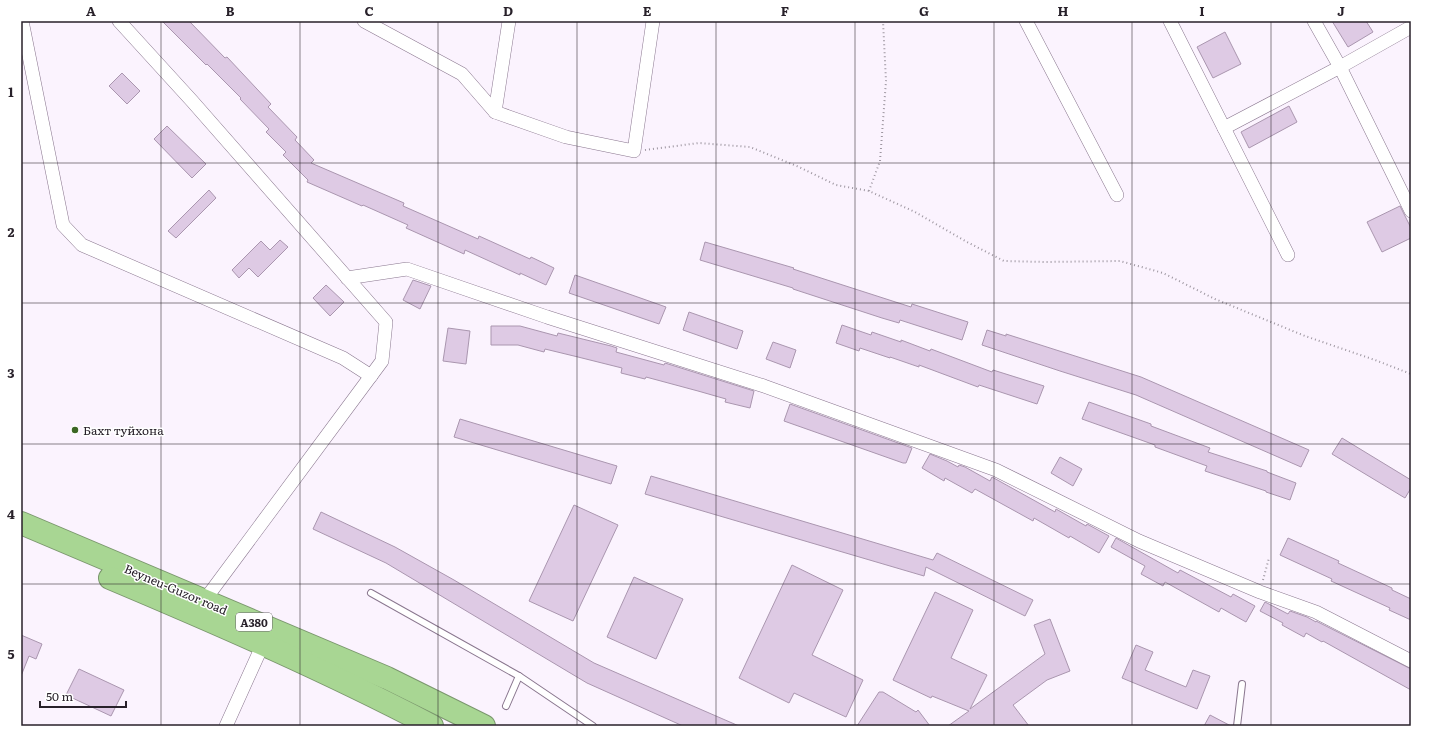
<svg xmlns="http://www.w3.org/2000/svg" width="1432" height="747" font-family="Literata,serif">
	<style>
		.building { fill: #decae4; stroke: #aa96af }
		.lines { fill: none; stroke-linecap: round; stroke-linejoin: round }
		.lane-casing { stroke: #8a778f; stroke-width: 8 }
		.street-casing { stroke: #8a778f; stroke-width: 14 }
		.highway-casing { stroke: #7b976e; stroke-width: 24 }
		.path { stroke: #9e97a1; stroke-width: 2; stroke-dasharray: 1 3; stroke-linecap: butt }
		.lane { stroke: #fff; stroke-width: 6 }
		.street { stroke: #fff; stroke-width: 13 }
		.highway { stroke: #a8d693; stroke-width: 22 }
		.grid { fill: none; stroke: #28212a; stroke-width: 1; stroke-opacity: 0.55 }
		.poi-dot { fill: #3b6623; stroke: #fff; stroke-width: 1.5 }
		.labels { text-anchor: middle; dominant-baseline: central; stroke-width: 3; stroke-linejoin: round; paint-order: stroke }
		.shield { fill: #fff; stroke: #68646a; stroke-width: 1 }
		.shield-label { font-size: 11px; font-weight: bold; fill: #28212a }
		.poi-label { font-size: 12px; fill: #28212a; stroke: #fff; text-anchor: start }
		.street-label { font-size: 12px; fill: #28212a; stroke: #fff }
		.neatline { fill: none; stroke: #28212a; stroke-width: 1.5 }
		.grid-label { font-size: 13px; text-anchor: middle; font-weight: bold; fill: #28212a }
	</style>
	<rect width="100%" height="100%" fill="#fbf3fe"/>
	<g class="building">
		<path d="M162,21H189L225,58L227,57L271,104L268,107L297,137L295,140L314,160L311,163L404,203L403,206L478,239L479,236L530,259L531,257L554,268L546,285L520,273V275L465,250L464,254L406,228L408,225L363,205L362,206L307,182L308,180L283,155L286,152L266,132L269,129L240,99L241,98L207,64L206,65Z"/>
		<path d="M1332,21H1366L1373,32L1348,47Z"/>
		<path d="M1225,32L1241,64L1213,78L1197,47Z"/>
		<path d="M122,73L140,91L127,104L109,86Z"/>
		<path d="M1289,106L1297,122L1249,148L1241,132Z"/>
		<path d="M167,126L206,164L192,178L154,139Z"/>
		<path d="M209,190L216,198L176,238L168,231Z"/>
		<path d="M1400,206L1411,228V238L1382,252L1367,222Z"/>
		<path d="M280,240L288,247L258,277L249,268L239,278L232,270L261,241L270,250Z"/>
		<path d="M705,242L794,268L793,269L911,307L912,304L968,322L962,340L900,320L899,323L882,318L793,289V288L700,260Z"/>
		<path d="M575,275L666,307L659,324L569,293Z"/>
		<path d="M413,280L431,286L420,309L403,300Z"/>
		<path d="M326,285L344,302L330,316L313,298Z"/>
		<path d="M689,312L743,331L737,349L683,330Z"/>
		<path d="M842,325L871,335L872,332L901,342V340L930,351L931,349L992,372L993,370L1044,386L1037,404L979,385L978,387L919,365V367L890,357V358L860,348L859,351L836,343Z"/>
		<path d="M491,326H520L557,336L558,333L611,346L617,348L616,352L664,365L665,363L754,391L750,408L725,402L726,399L698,391L646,377L645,379L621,373L622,368L578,357L545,349L544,352L518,345H491Z"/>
		<path d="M448,328L470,331L466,364L443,361Z"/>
		<path d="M987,330L1006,336V334L1141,377L1309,450L1301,467L1136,395L1060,371L982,345Z"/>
		<path d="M773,342L796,350L790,368L766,359Z"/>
		<path d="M1089,402L1151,424V426L1210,448L1208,452L1267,471V472L1296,483L1290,500L1266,492V491L1205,471L1207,466L1155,447V445L1082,419Z"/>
		<path d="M790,404L912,448L906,463H903L784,421Z"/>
		<path d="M460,419L617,466L611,484L454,437Z"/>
		<path d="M1342,438L1411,480V488L1405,498L1332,454Z"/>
		<path d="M930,454L947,461L958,467L959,465L965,467L990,481L992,477L1055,512L1056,509L1086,526L1087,524L1109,536L1099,553L1070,536L1069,538L1034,518L1033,521L975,489L972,493L945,478L944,481L922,468Z"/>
		<path d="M1060,457L1082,469L1073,486L1051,473Z"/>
		<path d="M651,476L933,560L937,553L1033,600L1025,616L926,567L924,576L645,494Z"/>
		<path d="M574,505L618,525L573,621L529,601Z"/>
		<path d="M321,512L395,547L454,580L594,663L739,726H683L587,683L386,563L313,529Z"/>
		<path d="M1116,538L1178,573L1180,570L1231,597L1233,594L1255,606L1246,622L1221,608L1219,612L1165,582L1163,586L1141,574L1145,566L1111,547Z"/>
		<path d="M1288,538L1339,561L1338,563L1392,588V590L1411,599V620L1389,610L1390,608L1331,581L1332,579L1280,555Z"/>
		<path d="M792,565L843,590L812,655L863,680L846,717L794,693L789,703L739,678Z"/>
		<path d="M634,577L683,599L656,659L607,637Z"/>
		<path d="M935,592L973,610L951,658L987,675L970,709L1045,654L1034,625L1050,619L1070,671L1047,680L1013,705L1029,726H948L969,711L932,696L931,698L893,680Z"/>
		<path d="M1265,602L1288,614L1290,611L1307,617L1316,622V621L1411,669V690L1323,641L1322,642L1306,633L1304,637L1282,625L1283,623L1260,611Z"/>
		<path d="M21,635L42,644L36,659L29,656L21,676Z"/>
		<path d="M1136,645L1153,652L1145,670L1186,687L1193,670L1210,676L1197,709L1122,678Z"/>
		<path d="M79,669L124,690L111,716L66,695Z"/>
		<path d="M879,692H883L916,712L918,710L930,726H857Z"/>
		<path d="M1210,715L1231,726H1204Z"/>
	</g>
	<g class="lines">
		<defs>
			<g id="lane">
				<path d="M371,593L519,676"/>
				<path d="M506,706L519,676L593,726"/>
				<path d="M1237,726L1242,684"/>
			</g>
			<g id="street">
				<path d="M22,21L63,225L82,245L343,358L371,376"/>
				<path d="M119,21L192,101L386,322L382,361L204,601"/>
				<path d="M364,21L462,74L495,112L566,137L634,151L653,21"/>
				<path d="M1026,21L1117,195"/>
				<path d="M1170,21L1288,255"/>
				<path d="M1314,21L1340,67L1411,211"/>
				<path d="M495,112L509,21"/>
				<path d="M1224,128L1340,67L1411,27"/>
				<path d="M347,278L407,269L547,317L764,386L996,470L1139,541L1260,592L1316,612L1411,661"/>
				<path d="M226,726L263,644"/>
			</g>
			<g id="highway">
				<path d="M21,523L387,678L484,726"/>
				<path d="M110,578C219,624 327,671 432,726"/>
			</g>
		</defs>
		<use href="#lane" class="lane-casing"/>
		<use href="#street" class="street-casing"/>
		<use href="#highway" class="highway-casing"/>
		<g class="path">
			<path d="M645,150L699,143L750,147L799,167L836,185L869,191L915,212L967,242L1004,261L1045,262L1120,261L1163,273L1215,299L1305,336L1375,360L1411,374"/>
			<path d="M869,191L880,161L886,81L883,21"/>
			<path d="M1263,580L1269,558"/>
		</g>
		<use href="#lane" class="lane"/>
		<use href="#street" class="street"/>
		<use href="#highway" class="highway"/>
	</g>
	<path class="grid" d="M161,21V726M300,21V726M438,21V726M577,21V726M716,21V726M855,21V726M994,21V726M1132,21V726M1271,21V726M21,163H1411M21,303H1411M21,444H1411M21,584H1411"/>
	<circle class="poi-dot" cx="75" cy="430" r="4"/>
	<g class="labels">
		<rect class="shield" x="236" y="613" width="36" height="18" rx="3"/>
		<g class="shield-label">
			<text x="254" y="622">A380</text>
		</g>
		<g class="poi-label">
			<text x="83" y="430">Бахт туйхона</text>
		</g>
		<g class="street-label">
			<text transform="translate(176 589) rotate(23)">Beyneu-Guzor road</text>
		</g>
	</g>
	<rect width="1432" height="747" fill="none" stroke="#ffffff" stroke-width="44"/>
	<path d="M40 701v6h86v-6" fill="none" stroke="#28212a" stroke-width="2"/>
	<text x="46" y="701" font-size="12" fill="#28212a" stroke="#ffffff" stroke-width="3" paint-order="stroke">50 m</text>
	<rect x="22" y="22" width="1388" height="703" class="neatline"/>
	<g class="grid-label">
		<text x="91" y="16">A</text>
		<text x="230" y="16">B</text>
		<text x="369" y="16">C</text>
		<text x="508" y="16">D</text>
		<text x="647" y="16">E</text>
		<text x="785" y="16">F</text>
		<text x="924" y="16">G</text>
		<text x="1063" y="16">H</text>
		<text x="1202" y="16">I</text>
		<text x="1341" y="16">J</text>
		<text x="11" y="97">1</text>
		<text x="11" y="237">2</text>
		<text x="11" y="378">3</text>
		<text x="11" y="519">4</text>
		<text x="11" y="659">5</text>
	</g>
</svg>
